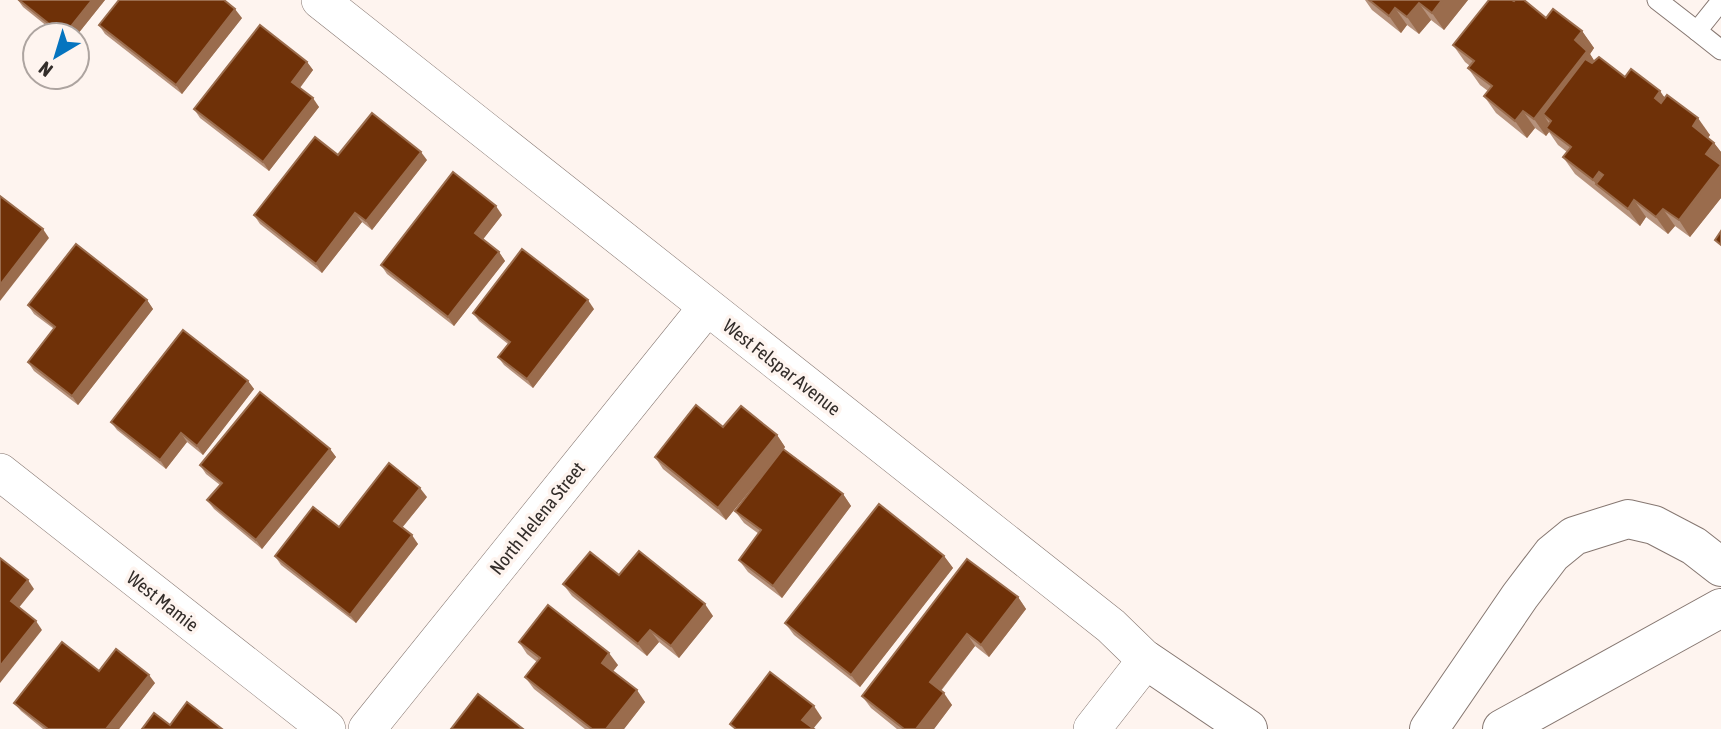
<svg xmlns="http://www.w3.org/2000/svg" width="1721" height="729" font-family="'Asap Condensed',sans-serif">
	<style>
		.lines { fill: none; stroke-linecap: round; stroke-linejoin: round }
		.service-casing { stroke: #867771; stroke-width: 21 }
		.minor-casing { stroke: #867771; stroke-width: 38 }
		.tertiary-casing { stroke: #867771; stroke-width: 40 }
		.service { stroke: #fff; stroke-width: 19 }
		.minor { stroke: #fff; stroke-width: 37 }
		.tertiary { stroke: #fff; stroke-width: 38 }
		.wall { fill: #b6927c }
		.shaded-wall { fill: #9a6c4d }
		.building { fill: #6f3108; stroke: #9a6c4d; stroke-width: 2 }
		.labels { text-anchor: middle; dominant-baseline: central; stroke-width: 7; stroke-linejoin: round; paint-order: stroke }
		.street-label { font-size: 19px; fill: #332d2a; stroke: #fef4ef }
	</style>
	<rect width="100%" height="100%" fill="#fef4ef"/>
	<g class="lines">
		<defs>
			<g id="service">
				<path d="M1657,0L1697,31L1721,1"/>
				<path d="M1697,31L1721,50"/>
			</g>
			<g id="minor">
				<path d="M320,0L1111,626L1146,660L1092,729"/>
				<path d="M0,472L327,729"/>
				<path d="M367,729L707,307"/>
			</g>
			<g id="tertiary">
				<path d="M1146,660L1248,729"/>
				<path d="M1429,729L1520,596L1552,554L1574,536L1628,519L1654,525L1694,546L1721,567"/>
				<path d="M1502,729L1721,608"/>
			</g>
		</defs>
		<use href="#service" class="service-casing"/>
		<use href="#minor" class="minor-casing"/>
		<use href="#tertiary" class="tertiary-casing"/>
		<use href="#service" class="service"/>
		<use href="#minor" class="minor"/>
		<use href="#tertiary" class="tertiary"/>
	</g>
	<g class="wall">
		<path d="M18,0H105L77,35H58L23,7Z"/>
		<path d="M1365,0H1468L1444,30L1431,20L1419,34L1407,25L1401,33L1372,10Z"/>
		<path d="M242,18L182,94L105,34L99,25Z"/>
		<path d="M1546,18L1582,31L1594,48L1590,54L1594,61L1665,97L1710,135L1708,138L1714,143L1721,152V198L1690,237L1675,226L1668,234L1646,217L1640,226L1575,174L1563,157L1567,152L1558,145L1549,132L1546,136L1535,128L1527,138L1496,113L1484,96L1488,91L1480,85L1468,68L1470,66L1465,62L1453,45Z"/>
		<path d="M307,62L313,70L300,88L319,107L269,171L200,118L194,109Z"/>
		<path d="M427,160L372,230L362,222L322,273L260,224L254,215Z"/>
		<path d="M502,215L483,239L499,252L505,261L454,326L387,274L381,265Z"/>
		<path d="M147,300L153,309L78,405L34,371L28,362L54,329L34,314L28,305Z"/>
		<path d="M594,309L533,388L504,365L498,357L508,344L479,321L473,313Z"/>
		<path d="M248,381L254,389L203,455L187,442L166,469L117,430L111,422Z"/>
		<path d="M723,427L777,435L785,447L784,449L843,494L851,506L782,598L748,572L739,560L759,534L744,523L735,511L757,482L726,520L663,469L655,457Z"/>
		<path d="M330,449L336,457L262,549L214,509L207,500L220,485L206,474L200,465Z"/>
		<path d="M427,497L402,528L418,544L356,623L281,565L275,556L339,527Z"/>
		<path d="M944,556L953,568L860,687L794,635L785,623Z"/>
		<path d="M619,575L713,616L679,658L659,642L647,656L572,596L563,584Z"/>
		<path d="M1018,597L1026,609L989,657L975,646L941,691L952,705L934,729H897L871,708L862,696Z"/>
		<path d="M519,642L618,665L613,671L645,702L624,729H585L534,689L525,677L537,662L527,654Z"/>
		<path d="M99,671L155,683L119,729H43L21,711L14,703Z"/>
	</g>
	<g class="shaded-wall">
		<path d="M92,0H105L77,35H64Z"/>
		<path d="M1442,0H1468L1444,30L1432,13Z"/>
		<path d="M1419,3L1431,20L1419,34L1407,17Z"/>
		<path d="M1395,8L1407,25L1401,33L1389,16Z"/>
		<path d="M235,9L242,18L182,94L176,85Z"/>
		<path d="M1582,31L1594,48L1590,54L1599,68L1551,121L1543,114L1552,128H1546L1549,132L1546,136L1534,119L1575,40Z"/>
		<path d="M307,62L313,70L298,90L292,82Z"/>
		<path d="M1660,91L1672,108L1667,115L1655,98Z"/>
		<path d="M313,98L319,107L269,171L263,162Z"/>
		<path d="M1523,111L1535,128L1527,138L1515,121Z"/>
		<path d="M1698,118L1710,135L1704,143L1693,126Z"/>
		<path d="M1714,143L1721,152V198L1690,237L1679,220L1706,154Z"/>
		<path d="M421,152L427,160L372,230L366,221Z"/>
		<path d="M1599,172L1611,189L1596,184L1605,197L1593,180Z"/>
		<path d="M1634,200L1646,217L1640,226L1628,209Z"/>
		<path d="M496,206L502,215L481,242L475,233Z"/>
		<path d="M1663,209L1675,226L1668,234L1656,217Z"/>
		<path d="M355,213L362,222L322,273L316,264Z"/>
		<path d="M43,229L49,238L0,301V285Z"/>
		<path d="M499,252L505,261L454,326L448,317Z"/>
		<path d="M147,300L153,309L78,405L72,396Z"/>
		<path d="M588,300L594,309L533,388L527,379Z"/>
		<path d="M248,381L254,389L203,455L197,446Z"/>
		<path d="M181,433L187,442L166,469L160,460Z"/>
		<path d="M777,435L785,447L726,520L718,508Z"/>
		<path d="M330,449L336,457L262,549L256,540Z"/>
		<path d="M420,488L427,497L400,530L394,521Z"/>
		<path d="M843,494L851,506L782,598L773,586Z"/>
		<path d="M412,535L418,544L356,623L350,615Z"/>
		<path d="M944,556L953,568L860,687L851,675Z"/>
		<path d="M28,580L34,589L17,610L11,601Z"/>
		<path d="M1018,597L1026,609L989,657L981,645Z"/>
		<path d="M705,604L713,616L679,658L671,646Z"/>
		<path d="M36,621L42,630L0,683V666Z"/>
		<path d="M650,630L659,642L647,656L638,644Z"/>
		<path d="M967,634L975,646L938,694L930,682Z"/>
		<path d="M609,653L618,665L610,675L602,663Z"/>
		<path d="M149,675L155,683L119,729H106Z"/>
		<path d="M637,690L645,702L624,729H606Z"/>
		<path d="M944,693L952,705L934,729H916Z"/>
		<path d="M814,706L822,718L813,729L802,720Z"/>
	</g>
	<g class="building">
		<path d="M19,0H92L64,35H63Z"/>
		<path d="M119,0H224L235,9L176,85L99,25Z"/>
		<path d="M1369,0H1442L1432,13L1419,3L1407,17L1395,8L1389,16Z"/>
		<path d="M1489,0H1512L1514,1L1515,0H1524L1546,18L1553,9L1582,31L1575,40L1587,51L1534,119L1523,111L1515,121L1484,96L1492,86L1468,68L1474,61L1453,45Z"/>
		<path d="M260,25L307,62L292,82L313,98L263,162L194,109Z"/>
		<path d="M1599,57L1625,77L1631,69L1660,91L1655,98L1661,103L1667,95L1698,118L1693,126L1714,143L1706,154L1721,165L1679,220L1663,209L1656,217L1634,200L1628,209L1596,184L1603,175L1599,172L1593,180L1563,157L1571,147L1546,128L1551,121L1543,114L1585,59L1592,63Z"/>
		<path d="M372,113L421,152L366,221L355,213L316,264L254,215L315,137L338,155Z"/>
		<path d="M453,172L496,206L475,233L499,252L448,317L381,265Z"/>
		<path d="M0,196L43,229L0,285Z"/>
		<path d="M1721,231V245L1715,240Z"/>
		<path d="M76,244L147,300L72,396L28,362L55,327L28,305Z"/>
		<path d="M522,249L588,300L527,379L498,357L510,342L473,313Z"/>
		<path d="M183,330L248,381L197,446L181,433L160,460L111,422Z"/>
		<path d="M260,392L330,449L256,540L207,500L222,483L200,465Z"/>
		<path d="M696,405L723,427L741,406L777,435L718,508L655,457Z"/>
		<path d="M783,449L843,494L773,586L739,560L761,530L735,511Z"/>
		<path d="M389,463L420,488L394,521L412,535L350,615L275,556L313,507L339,527Z"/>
		<path d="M879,504L944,556L851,675L785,623Z"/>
		<path d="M639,551L705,604L671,646L650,630L638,644L563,584L590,552L619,575Z"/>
		<path d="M0,558L28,580L11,601L36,621L0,666Z"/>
		<path d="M967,559L1018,597L981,645L967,634L930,682L944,693L916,729H904L862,696Z"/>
		<path d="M548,605L609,653L602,663L637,690L606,729H592L525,677L540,658L519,642Z"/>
		<path d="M62,642L99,671L116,649L149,675L106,729H48L14,703Z"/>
		<path d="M770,672L814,706L802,720L814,729H736L730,724Z"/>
		<path d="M478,694L523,729H451Z"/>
		<path d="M187,702L222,729H142L154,713L170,725Z"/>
	</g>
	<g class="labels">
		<g class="street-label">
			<text transform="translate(782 367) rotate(38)">West Felspar Avenue</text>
			<text transform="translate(537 518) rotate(-51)">North Helena Street</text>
			<text transform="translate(163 601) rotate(38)">West Mamie</text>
		</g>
	</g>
	<g transform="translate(56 56) rotate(218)"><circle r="33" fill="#fef4ef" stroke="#ada4a0" stroke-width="2"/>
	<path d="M0-5L12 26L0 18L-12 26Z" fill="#0574bf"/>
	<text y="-10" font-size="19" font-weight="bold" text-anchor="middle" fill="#332d2a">N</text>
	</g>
</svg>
